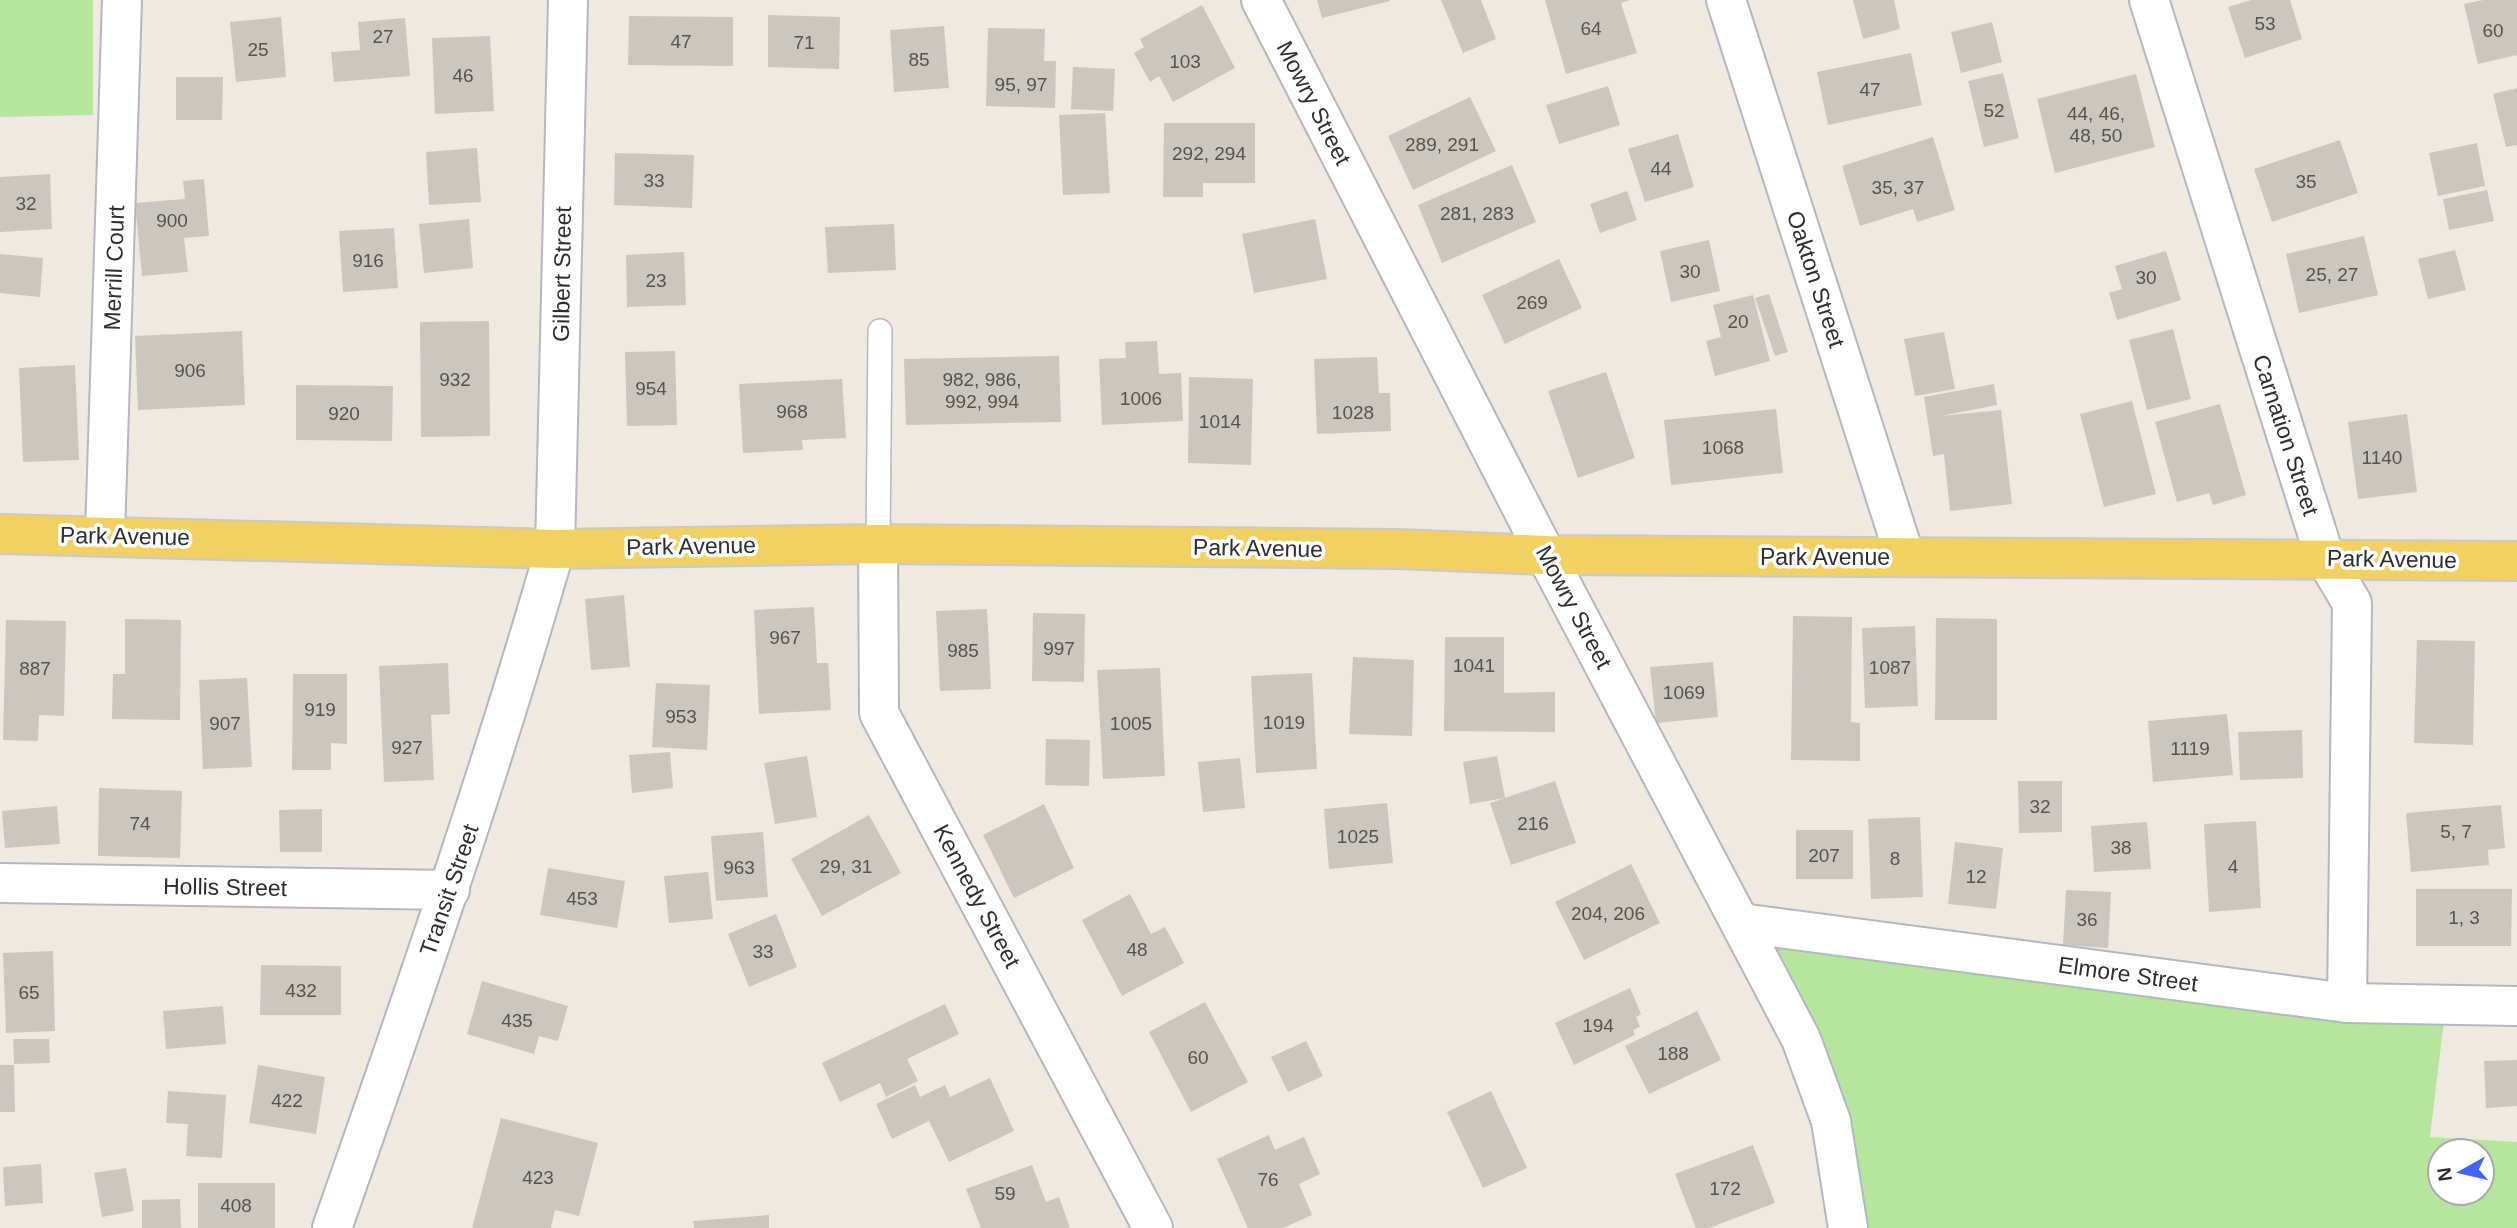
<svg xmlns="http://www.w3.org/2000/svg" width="2517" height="1228" font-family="Helvetica,sans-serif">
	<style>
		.green { fill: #b6e59e; fill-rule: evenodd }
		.building { fill: #cbc7bf }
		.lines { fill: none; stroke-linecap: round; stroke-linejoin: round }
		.service-casing { stroke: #b4b7c1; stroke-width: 26 }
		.minor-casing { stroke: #b4b7c1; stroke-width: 42 }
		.tertiary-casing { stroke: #b4b7c1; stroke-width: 42 }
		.primary-casing { stroke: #c9c9c9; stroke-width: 42 }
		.service { stroke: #fff; stroke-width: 23 }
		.minor { stroke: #fff; stroke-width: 38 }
		.tertiary { stroke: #fff; stroke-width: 38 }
		.primary { stroke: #f2d163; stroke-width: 38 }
		.labels { text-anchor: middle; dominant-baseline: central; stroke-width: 7; stroke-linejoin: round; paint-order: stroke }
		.number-label { font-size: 19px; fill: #555452 }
		.street-label { font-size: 23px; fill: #2e2e2e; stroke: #fff }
	</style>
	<rect width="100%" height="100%" fill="#efe9e1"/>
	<g class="green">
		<path d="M0,0H93V115L0,117Z"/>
		<path d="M1729,931L2444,1020L2430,1137L2517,1142V1228H1850L1819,1079ZM2440,1151H2482V1193H2440Z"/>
	</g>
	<g class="building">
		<path d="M1317,0H1390V1L1322,18Z"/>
		<path d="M1441,0H1481L1496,39L1463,53Z"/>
		<path d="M1545,0H1630L1621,3L1637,53L1566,74Z"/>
		<path d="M1853,0H1894L1900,29L1863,39Z"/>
		<path d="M2251,0H2290L2302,39L2245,58L2228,7Z"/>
		<path d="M2483,0H2517V55L2478,64L2464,4Z"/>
		<path d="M1202,5L1235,68L1173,102L1159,76L1150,82L1134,53L1144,47L1140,39Z"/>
		<path d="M768,15L840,17L839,69L768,67Z"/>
		<path d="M629,16L733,17V66L628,65Z"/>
		<path d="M281,17L286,77L236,82L230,22Z"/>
		<path d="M405,18L410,76L334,82L331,52L360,50L358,22Z"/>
		<path d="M1992,22L2002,62L1961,73L1951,32Z"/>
		<path d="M944,26L949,88L894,92L890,30Z"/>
		<path d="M988,28L1045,29L1044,61H1056L1055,108L986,106Z"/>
		<path d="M490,36L494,111L435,114L432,38Z"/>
		<path d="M1911,53L1922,105L1828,125L1817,72Z"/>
		<path d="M1073,67L1115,69L1113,111L1071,109Z"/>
		<path d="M2003,73L2019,138L1984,147L1968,81Z"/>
		<path d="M2136,74L2155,147L2055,173L2037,99Z"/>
		<path d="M176,77H223L222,120H176Z"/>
		<path d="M1608,86L1620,125L1559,144L1546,105Z"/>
		<path d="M2517,88V145L2506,147L2493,94Z"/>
		<path d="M1470,97L1496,151L1413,190L1388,136Z"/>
		<path d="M1105,113L1110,193L1063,195L1059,115Z"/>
		<path d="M1164,123H1255V183H1203V197H1163Z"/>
		<path d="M1678,134L1694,187L1645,202L1628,149Z"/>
		<path d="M1933,137L1955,210L1917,222L1913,209L1860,226L1842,166Z"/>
		<path d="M2340,140L2358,193L2272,222L2254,169Z"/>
		<path d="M2477,143L2485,186L2438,196L2429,153Z"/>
		<path d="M477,148L481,202L429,205L426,152Z"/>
		<path d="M615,153L694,155L692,208L614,205Z"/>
		<path d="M1512,165L1536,222L1442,263L1418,205Z"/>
		<path d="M50,174L52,229L0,232V177Z"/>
		<path d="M204,179L209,236L184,238L188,272L142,276L135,203L185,199L183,181Z"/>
		<path d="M2487,190L2494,221L2449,230L2443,199Z"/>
		<path d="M1627,191L1637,220L1600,233L1590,204Z"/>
		<path d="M469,219L473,268L424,273L419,224Z"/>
		<path d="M1315,219L1327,279L1254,293L1242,234Z"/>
		<path d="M894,224L896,270L828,273L825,227Z"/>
		<path d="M394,228L398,288L343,292L339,231Z"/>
		<path d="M2364,236L2378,295L2299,313L2286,254Z"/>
		<path d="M1709,240L1720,291L1671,302L1660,251Z"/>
		<path d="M2455,250L2466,290L2428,299L2418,259Z"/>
		<path d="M2166,251L2181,300L2117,320L2109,293L2122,289L2115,266Z"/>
		<path d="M684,252L686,305L627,307L626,255Z"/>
		<path d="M0,254L43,258L40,297L0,293Z"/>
		<path d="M1559,259L1582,308L1505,344L1482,295Z"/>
		<path d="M1769,294L1788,352L1775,356L1755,298Z"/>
		<path d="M1753,295L1770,361L1715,376L1706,341L1721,337L1713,305Z"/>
		<path d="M489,321L490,436L421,437L420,322Z"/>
		<path d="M2173,329L2191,399L2147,410L2129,340Z"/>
		<path d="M242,331L245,405L138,410L135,336Z"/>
		<path d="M1944,332L1955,389L1915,396L1904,339Z"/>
		<path d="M1157,341L1159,374L1181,373L1183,421L1102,425L1099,359L1126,358L1125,342Z"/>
		<path d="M675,351L677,425L627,426L625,352Z"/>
		<path d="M1059,356L1061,422L906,425L904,359Z"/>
		<path d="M1377,357L1379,393H1390L1391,431L1317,434L1314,359Z"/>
		<path d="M75,365L79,460L23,462L19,368Z"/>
		<path d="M1606,372L1635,458L1578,478L1548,391Z"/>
		<path d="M1189,377L1253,379L1251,465L1188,463Z"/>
		<path d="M842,379L846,438L802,440L803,450L743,453L739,384Z"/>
		<path d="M1994,384L1997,405L1941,416L2001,410L2012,504L1950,511L1944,454L1933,456L1924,397Z"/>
		<path d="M296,385L393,386L392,441L296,440Z"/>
		<path d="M2132,401L2156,494L2104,507L2080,414Z"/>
		<path d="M2220,404L2246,495L2213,505L2209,493L2177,502L2155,422Z"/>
		<path d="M1776,409L1783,473L1671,485L1664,420Z"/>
		<path d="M2407,414L2417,492L2358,499L2348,422Z"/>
		<path d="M624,595L630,667L591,670L585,599Z"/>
		<path d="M814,607L817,663H828L831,710L759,714L754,610Z"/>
		<path d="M987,609L991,689L940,691L936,611Z"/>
		<path d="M1033,613L1085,614L1084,682L1032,681Z"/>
		<path d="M1793,616L1852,617L1851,722L1860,723V761L1791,760Z"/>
		<path d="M1936,618L1997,619V720H1935Z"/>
		<path d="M125,619L181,620L180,720L112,719L113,674H125Z"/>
		<path d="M6,620L66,621L64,716L39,715L38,741L3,740Z"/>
		<path d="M1915,626L1918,706L1865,708L1862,628Z"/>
		<path d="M1445,637H1504V693L1555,692V732L1444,731Z"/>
		<path d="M2417,640L2475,641L2473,745L2414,743Z"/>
		<path d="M1353,657L1414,660L1412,736L1349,734Z"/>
		<path d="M1713,662L1718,717L1656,723L1650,667Z"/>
		<path d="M448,663L450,714L431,715L434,780L384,782L379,666Z"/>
		<path d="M1160,668L1165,776L1103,779L1097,670Z"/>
		<path d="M1312,673L1317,769L1256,773L1251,676Z"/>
		<path d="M293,674H347V744L331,743V770H292Z"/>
		<path d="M247,678L252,767L203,769L199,680Z"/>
		<path d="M656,683L710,685L707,750L652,747Z"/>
		<path d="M2227,714L2233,775L2153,782L2148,721Z"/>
		<path d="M2302,730L2303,778L2240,780L2238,732Z"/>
		<path d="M1046,739L1090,740L1089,786L1045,785Z"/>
		<path d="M670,752L673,788L632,793L629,755Z"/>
		<path d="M807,756L817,817L775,824L764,763Z"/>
		<path d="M1497,756L1505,798L1470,804L1463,762Z"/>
		<path d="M1240,758L1245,808L1203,812L1198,762Z"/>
		<path d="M1555,781L1576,843L1511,865L1490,803Z"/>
		<path d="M2018,781H2062V832L2019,833Z"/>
		<path d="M99,788L182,791L180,858L98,856Z"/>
		<path d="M1387,803L1393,863L1329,869L1324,809Z"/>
		<path d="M1044,804L1074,868L1014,898L983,835Z"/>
		<path d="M2501,805L2505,848L2488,850L2489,865L2411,872L2406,813Z"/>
		<path d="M57,806L60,844L5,848L2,811Z"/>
		<path d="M322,809V852H280L279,810Z"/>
		<path d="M869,815L901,873L822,916L791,859Z"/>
		<path d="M1920,817L1923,897L1871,899L1868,819Z"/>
		<path d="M2256,821L2261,908L2209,912L2204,824Z"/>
		<path d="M2147,822L2151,869L2094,872L2091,826Z"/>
		<rect x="1796" y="830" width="57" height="49"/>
		<path d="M763,832L768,897L716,901L711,836Z"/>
		<path d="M1955,842L2003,848L1996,909L1948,904Z"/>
		<path d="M1631,864L1660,923L1584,960L1555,902Z"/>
		<path d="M548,868L625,881L617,928L540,915Z"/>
		<path d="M708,872L713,919L669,923L664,876Z"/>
		<path d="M2416,889H2512L2511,946H2416Z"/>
		<path d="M2066,890L2111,892L2108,948L2063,945Z"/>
		<path d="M1130,894L1151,934L1165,927L1184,963L1122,996L1082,920Z"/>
		<path d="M776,914L797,967L749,987L728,934Z"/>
		<path d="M53,951L55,1031L6,1033L3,953Z"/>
		<path d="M261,965L341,966V1015H260Z"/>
		<path d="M482,981L568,1006L558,1041L539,1036L534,1054L467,1034Z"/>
		<path d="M1630,988L1641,1014L1636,1017L1640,1027L1633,1030L1635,1035L1574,1065L1555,1023Z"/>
		<path d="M1205,1002L1248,1082L1191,1112L1149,1032Z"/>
		<path d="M945,1004L959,1034L907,1059L918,1081L886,1097L880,1083L840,1102L822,1063Z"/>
		<path d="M223,1006L226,1044L166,1049L163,1011Z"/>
		<path d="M1697,1011L1721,1060L1649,1094L1625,1046Z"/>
		<path d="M13,1039H49L50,1063L14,1064Z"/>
		<path d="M1306,1041L1323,1076L1288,1092L1271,1057Z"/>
		<path d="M2517,1060V1106L2486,1108L2484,1061Z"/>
		<path d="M0,1065H14L15,1112H0Z"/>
		<path d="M258,1065L325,1077L316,1134L249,1123Z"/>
		<path d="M990,1078L1014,1131L949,1162L929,1121L892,1139L876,1104L915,1085L920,1097L945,1085L950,1097Z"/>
		<path d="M168,1091L226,1095L222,1158L186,1156L188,1124L166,1123Z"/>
		<path d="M1491,1091L1527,1168L1483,1188L1447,1112Z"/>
		<path d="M501,1118L598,1143L579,1216L555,1210L551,1228H472Z"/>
		<path d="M1269,1135L1275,1150L1304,1137L1320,1174L1299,1184L1312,1215L1283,1228H1248L1217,1159Z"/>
		<path d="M1753,1145L1775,1203L1709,1228H1696L1675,1174Z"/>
		<path d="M41,1164L43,1203L5,1206L3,1167Z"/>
		<path d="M1032,1165L1046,1202L1059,1197L1070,1228H981L966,1189Z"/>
		<path d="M126,1168L134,1211L102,1217L94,1173Z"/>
		<rect x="198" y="1183" width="77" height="45"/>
		<path d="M180,1199L181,1228H142V1200Z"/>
		<path d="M769,1215V1228H694L693,1221Z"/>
	</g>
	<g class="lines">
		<defs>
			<path id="service" d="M878,544L880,331"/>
			<g id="minor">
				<path d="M1261,0L1546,555L1801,1039L1831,1121L1848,1228"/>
				<path d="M1726,0L1905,557"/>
				<path d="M105,535L122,0"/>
				<path d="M878,544L879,713L1153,1228"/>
				<path d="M555,549L568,0"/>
				<path d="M2325,558L2352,603L2347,1003"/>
				<path d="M0,883L450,890"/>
				<path d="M1741,923L2347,1003L2517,1006"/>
			</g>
			<g id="tertiary">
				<path d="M2149,0L2325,558"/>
				<path d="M332,1228C411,1003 489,778 555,549"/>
			</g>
			<path id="primary" d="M0,534L555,549L878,544L1397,549L1546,555L2517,561"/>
		</defs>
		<use href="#service" class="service-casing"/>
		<use href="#minor" class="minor-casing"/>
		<use href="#tertiary" class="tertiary-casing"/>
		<use href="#primary" class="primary-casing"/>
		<use href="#service" class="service"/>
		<use href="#minor" class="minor"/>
		<use href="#tertiary" class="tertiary"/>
		<use href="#primary" class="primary"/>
	</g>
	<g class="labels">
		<g class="number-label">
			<text x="2265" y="23">53</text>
			<text x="1591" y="28">64</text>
			<text x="2493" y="30">60</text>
			<text x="383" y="36">27</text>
			<text x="681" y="41">47</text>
			<text x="804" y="42">71</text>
			<text x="258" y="49">25</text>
			<text x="919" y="59">85</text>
			<text x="1185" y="61">103</text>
			<text x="463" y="75">46</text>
			<text x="1021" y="84">95, 97</text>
			<text x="1870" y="89">47</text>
			<text x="1994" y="110">52</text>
			<text x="2096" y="113">44, 46,<tspan x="2096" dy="22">48, 50</tspan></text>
			<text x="1442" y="144">289, 291</text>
			<text x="1209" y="153">292, 294</text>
			<text x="1661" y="168">44</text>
			<text x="654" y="180">33</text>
			<text x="2306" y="181">35</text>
			<text x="1898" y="187">35, 37</text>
			<text x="26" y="203">32</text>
			<text x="1477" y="213">281, 283</text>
			<text x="172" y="220">900</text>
			<text x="368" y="260">916</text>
			<text x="1690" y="271">30</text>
			<text x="2332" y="274">25, 27</text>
			<text x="2146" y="277">30</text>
			<text x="656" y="280">23</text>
			<text x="1532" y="302">269</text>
			<text x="1738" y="321">20</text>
			<text x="190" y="370">906</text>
			<text x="455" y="379">932</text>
			<text x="982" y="379">982, 986,<tspan x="982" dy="22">992, 994</tspan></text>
			<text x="651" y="388">954</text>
			<text x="1141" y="398">1006</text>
			<text x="792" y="411">968</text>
			<text x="1353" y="412">1028</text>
			<text x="344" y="413">920</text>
			<text x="1220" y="421">1014</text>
			<text x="1723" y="447">1068</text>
			<text x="2382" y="457">1140</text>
			<text x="785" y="637">967</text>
			<text x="1059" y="648">997</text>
			<text x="963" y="650">985</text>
			<text x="1474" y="665">1041</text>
			<text x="1890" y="667">1087</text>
			<text x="35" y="668">887</text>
			<text x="1684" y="692">1069</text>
			<text x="320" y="709">919</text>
			<text x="681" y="716">953</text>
			<text x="1284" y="722">1019</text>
			<text x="225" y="723">907</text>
			<text x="1131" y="723">1005</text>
			<text x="407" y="747">927</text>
			<text x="2190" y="748">1119</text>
			<text x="2040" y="806">32</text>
			<text x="140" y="823">74</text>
			<text x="1533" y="823">216</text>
			<text x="2456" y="831">5, 7</text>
			<text x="1358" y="836">1025</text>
			<text x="2121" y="847">38</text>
			<text x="1824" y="855">207</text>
			<text x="1895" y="858">8</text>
			<text x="846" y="866">29, 31</text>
			<text x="2233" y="866">4</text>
			<text x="739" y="867">963</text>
			<text x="1976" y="876">12</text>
			<text x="582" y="898">453</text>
			<text x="1608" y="913">204, 206</text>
			<text x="2464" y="917">1, 3</text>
			<text x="2087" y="919">36</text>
			<text x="1137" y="949">48</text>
			<text x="763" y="951">33</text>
			<text x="301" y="990">432</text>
			<text x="29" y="992">65</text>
			<text x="517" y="1020">435</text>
			<text x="1598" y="1025">194</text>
			<text x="1673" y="1053">188</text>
			<text x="1198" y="1057">60</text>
			<text x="287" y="1100">422</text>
			<text x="538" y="1177">423</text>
			<text x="1268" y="1179">76</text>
			<text x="1725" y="1188">172</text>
			<text x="1005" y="1193">59</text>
			<text x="236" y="1205">408</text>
		</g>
		<g class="street-label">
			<text transform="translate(1314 103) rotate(63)">Mowry Street</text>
			<text transform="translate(114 268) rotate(-88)">Merrill Court</text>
			<text transform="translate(562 274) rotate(-89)">Gilbert Street</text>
			<text transform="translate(1816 279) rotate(72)">Oakton Street</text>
			<text transform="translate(2286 435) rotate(72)">Carnation Street</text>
			<text transform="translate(125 536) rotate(1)">Park Avenue</text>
			<text transform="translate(691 546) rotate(-1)">Park Avenue</text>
			<text transform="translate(1258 548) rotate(1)">Park Avenue</text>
			<text x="1825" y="557">Park Avenue</text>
			<text transform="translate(2392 559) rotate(1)">Park Avenue</text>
			<text transform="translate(1574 607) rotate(62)">Mowry Street</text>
			<text transform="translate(225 887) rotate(1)">Hollis Street</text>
			<text transform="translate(449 890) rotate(-71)">Transit Street</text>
			<text transform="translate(977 896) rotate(62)">Kennedy Street</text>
			<text transform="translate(2128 974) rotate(8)">Elmore Street</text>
		</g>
	</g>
	<g transform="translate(2461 1172) rotate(262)"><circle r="33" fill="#ffffff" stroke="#ababab" stroke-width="2"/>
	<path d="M0-5L12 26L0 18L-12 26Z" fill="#4264fb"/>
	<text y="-10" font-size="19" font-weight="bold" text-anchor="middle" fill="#2e2e2e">N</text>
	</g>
</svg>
